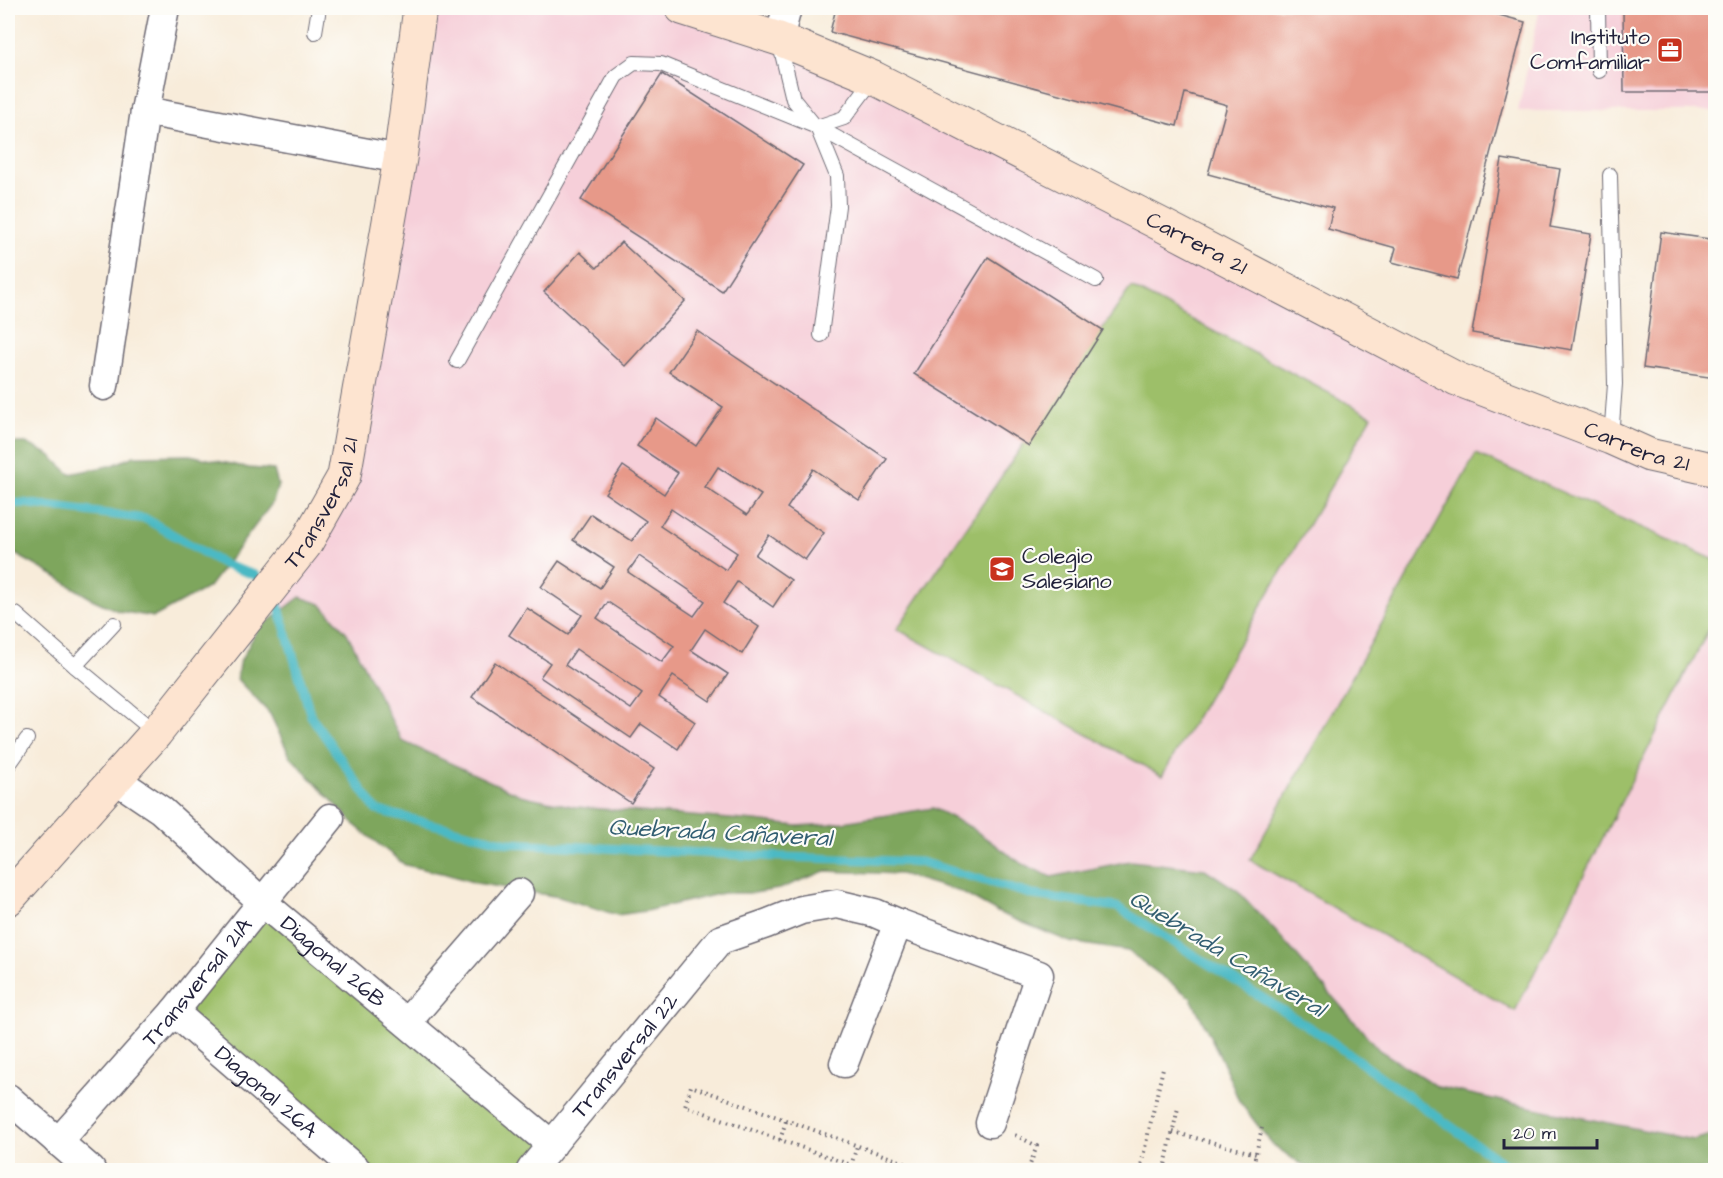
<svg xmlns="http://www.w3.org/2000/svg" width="1723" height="1178" font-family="'Architects Daughter',sans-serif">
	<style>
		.built { fill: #f6cfd9 }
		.green { fill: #9dbf69; stroke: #607052; stroke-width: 1.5 }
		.forest { fill: #7ea65d; stroke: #50644c; stroke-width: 1.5 }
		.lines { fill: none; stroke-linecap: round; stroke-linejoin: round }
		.stream { stroke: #4bb9c4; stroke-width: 9 }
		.building { fill: #e79989; fill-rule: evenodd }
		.lane-casing { stroke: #6d6973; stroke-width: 16 }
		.street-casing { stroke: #6d6973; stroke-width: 31 }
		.secondary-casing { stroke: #6d6973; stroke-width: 35 }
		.path { stroke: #6d6973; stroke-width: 4; stroke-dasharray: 1.5 4.5; stroke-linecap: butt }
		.lane { stroke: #fff; stroke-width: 14 }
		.street { stroke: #fff; stroke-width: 28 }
		.secondary { stroke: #fde4d0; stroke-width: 33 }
		.labels { text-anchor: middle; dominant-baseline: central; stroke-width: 4.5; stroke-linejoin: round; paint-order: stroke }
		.poi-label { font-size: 22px; fill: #22223b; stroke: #fdfcf7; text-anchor: end }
		.street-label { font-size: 22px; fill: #22223b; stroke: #fdfcf7 }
		.water-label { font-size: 24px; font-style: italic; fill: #325e72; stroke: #fdfcf7 }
	</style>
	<rect width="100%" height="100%" fill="#fdfcf7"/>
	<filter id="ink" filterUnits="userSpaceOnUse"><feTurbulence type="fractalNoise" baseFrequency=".0167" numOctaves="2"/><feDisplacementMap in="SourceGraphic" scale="12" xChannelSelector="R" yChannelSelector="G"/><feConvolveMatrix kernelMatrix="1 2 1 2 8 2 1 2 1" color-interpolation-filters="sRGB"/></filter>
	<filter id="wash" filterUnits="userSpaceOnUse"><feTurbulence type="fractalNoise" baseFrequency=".008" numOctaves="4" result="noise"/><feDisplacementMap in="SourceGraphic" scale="24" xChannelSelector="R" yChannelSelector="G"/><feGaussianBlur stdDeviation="1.35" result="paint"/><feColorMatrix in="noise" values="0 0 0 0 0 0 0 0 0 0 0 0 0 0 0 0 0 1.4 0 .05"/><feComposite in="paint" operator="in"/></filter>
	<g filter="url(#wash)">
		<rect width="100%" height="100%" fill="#f8ecda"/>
		<g class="built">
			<path d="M420,8H682L779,39L1457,379L1715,470V1170H1512L1117,907L921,862L508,843L311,716L274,593L344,476Z"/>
			<path d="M1540,8H1715V111H1518Z"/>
		</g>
		<g class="green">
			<path d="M1131,287L1372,416L1162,776L897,629Z"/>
			<path d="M1476,454L1715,560V617L1515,1011L1250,860Z"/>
			<path d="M262,902L552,1145L531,1170H357L174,1012Z"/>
		</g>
		<g class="forest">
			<path d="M8,443H26L50,455L70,474L113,465L134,456L190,455L249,468L274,470L278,485L273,502L209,587L154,617L118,611L92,599L53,575L8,550Z"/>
			<path d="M300,597L321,604L347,633L402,741L520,795L576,807L755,821L797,826L830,824L933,808L970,827L1021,863L1051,877L1130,861L1205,869L1237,890L1278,934L1379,1050L1438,1087L1549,1111L1693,1140L1715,1134V1170H1315L1299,1163L1272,1144L1239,1101L1222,1060L1191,998L1128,951L1070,942L997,912L961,892L900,874L825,871L779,889L754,893H723L646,911L617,915L559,897L476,883L446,874L405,865L357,827L290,756L270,714L237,679L239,664L257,630Z"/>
		</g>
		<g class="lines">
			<g class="stream">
				<path d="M8,504L23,503L146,519L225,565L255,575L265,585"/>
				<path d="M275,594L311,716L376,810L508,843L758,856L921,862L1033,895L1117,907L1325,1037L1512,1170"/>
			</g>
		</g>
		<g id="blocks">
			<g class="building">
				<path d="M836,8H1473L1525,22L1457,279L1392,262L1396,248L1328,229L1333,208L1208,174L1227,105L1185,93L1177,126L830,32Z"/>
				<path d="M1623,8H1716V92H1624Z"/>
				<path d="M662,74L803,165L722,291L581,200Z"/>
				<path d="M1502,159L1560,169L1550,227L1591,234L1572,350L1472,333Z"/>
				<path d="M1661,232L1716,240V378L1643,368Z"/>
				<path d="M621,242L685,301L625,366L544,292L580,252L597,268Z"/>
				<path d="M988,257L1103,330L1029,446L914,374Z"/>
				<path d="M697,331L887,459L859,500L813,469L787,508L824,533L805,560L769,535L755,555L791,580L773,607L737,582L723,603L759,627L742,654L705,629L691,650L728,674L710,701L673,676L659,697L695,722L678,749L641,724L631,738L540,677L550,663L509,635L527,608L568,635L582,615L541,587L559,561L600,588L614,567L573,540L591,514L632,541L646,521L605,493L623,466L664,494L678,473L637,446L656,418L696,446L723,407L669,372ZM718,467L761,495L747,515L705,487ZM671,509L737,553L726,570L660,526ZM639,556L705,601L694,616L628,572ZM608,602L674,646L662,662L597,618ZM576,649L642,694L631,709L565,665Z"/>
				<path d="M495,662L654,769L631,803L472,697Z"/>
			</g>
		</g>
	</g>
	<g filter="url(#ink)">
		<use href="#blocks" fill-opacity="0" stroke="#6d6973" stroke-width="1.5"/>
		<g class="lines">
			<defs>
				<g id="lane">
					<path d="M1598,8L1599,71"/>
					<path d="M315,32L319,8"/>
					<path d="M779,41L793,99L815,126"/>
					<path d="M1610,175L1615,384L1611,438"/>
					<path d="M821,335L838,206L837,176L817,127L844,118L874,78"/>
					<path d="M457,361L616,76L634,63L661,64L817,127L1096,280"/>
					<path d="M16,614L75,666L156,733"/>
					<path d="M75,666L114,624"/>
					<path d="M8,766L27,739"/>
				</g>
				<g id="street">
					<path d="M779,39L787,8"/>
					<path d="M145,111L400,159"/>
					<path d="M104,386L145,111L165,8"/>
					<path id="s1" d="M115,779L161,810L262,902L552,1145"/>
					<path id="s2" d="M174,1012L357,1170"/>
					<path d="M407,1022L519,893"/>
					<path d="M844,1063L898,923"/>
					<path d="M8,1098L91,1170"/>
					<path id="s3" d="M58,1142L174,1012L330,818"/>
					<path id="s4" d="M531,1170L720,940L766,924L801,910L837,904L875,913L898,923L1039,975L990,1123"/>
				</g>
				<g id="secondary">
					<path id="s5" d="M682,8L779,39L874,78L1166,227L1457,379L1611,438L1649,455L1716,470"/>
					<path id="s6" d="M8,899L156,733L305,545L344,476L400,159L420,8"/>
				</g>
			</defs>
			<use href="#lane" class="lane-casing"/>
			<use href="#street" class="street-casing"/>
			<use href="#secondary" class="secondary-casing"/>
			<g class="path">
				<path d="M1173,1132L1256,1154"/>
				<path d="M1015,1135L1037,1146L1028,1170"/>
				<path d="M780,1140L786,1121"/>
				<path d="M851,1166L857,1146"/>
				<path d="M865,1170L685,1106L691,1086L925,1170"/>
				<path d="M1140,1170L1163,1068"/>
				<path d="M1164,1170L1178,1108"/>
				<path d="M1252,1170L1262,1128"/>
			</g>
			<use href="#lane" class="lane"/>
			<use href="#street" class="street"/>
			<use href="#secondary" class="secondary"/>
		</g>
	</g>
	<defs>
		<symbol id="office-square" viewBox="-11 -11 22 22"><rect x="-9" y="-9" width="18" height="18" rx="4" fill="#c8321e" stroke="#fdfcf7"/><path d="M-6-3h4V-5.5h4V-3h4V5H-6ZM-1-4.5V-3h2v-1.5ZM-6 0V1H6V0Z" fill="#fff"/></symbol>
		<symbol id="school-square" viewBox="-11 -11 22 22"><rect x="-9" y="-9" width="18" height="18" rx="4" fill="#c8321e" stroke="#fdfcf7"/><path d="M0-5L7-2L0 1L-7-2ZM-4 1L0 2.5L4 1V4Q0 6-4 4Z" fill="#fff"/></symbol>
	</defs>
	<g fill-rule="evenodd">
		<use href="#office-square" x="1655" y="35" width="30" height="30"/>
		<use href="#school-square" x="987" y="554" width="30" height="30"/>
	</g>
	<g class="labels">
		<g class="poi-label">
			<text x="1650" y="37">Instituto<tspan x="1650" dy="25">Comfamiliar</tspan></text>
			<text x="1022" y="556" text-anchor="start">Colegio<tspan x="1022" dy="25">Salesiano</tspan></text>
		</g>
		<g class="street-label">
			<text stroke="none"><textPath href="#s5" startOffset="567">Carrera 21</textPath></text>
			<text stroke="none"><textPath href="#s5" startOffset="1053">Carrera 21</textPath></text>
			<text stroke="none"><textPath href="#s6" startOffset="508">Transversal 21</textPath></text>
			<text stroke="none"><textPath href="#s1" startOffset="285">Diagonal 26B</textPath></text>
			<text stroke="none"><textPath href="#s3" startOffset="212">Transversal 21A</textPath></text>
			<text stroke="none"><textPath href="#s4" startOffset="148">Transversal 22</textPath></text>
			<text stroke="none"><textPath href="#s2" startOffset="122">Diagonal 26A</textPath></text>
		</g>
		<g class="water-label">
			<text transform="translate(720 833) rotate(3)">Quebrada Cañaveral</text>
			<text transform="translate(1227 954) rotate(31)">Quebrada Cañaveral</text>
		</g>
	</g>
	<rect width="1723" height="1178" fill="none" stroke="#fdfcf7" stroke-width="30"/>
	<path d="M1504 1139v9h93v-9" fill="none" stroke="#22223b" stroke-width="3"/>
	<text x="1513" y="1139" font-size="18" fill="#22223b" stroke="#fdfcf7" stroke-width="4.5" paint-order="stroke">20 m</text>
</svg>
